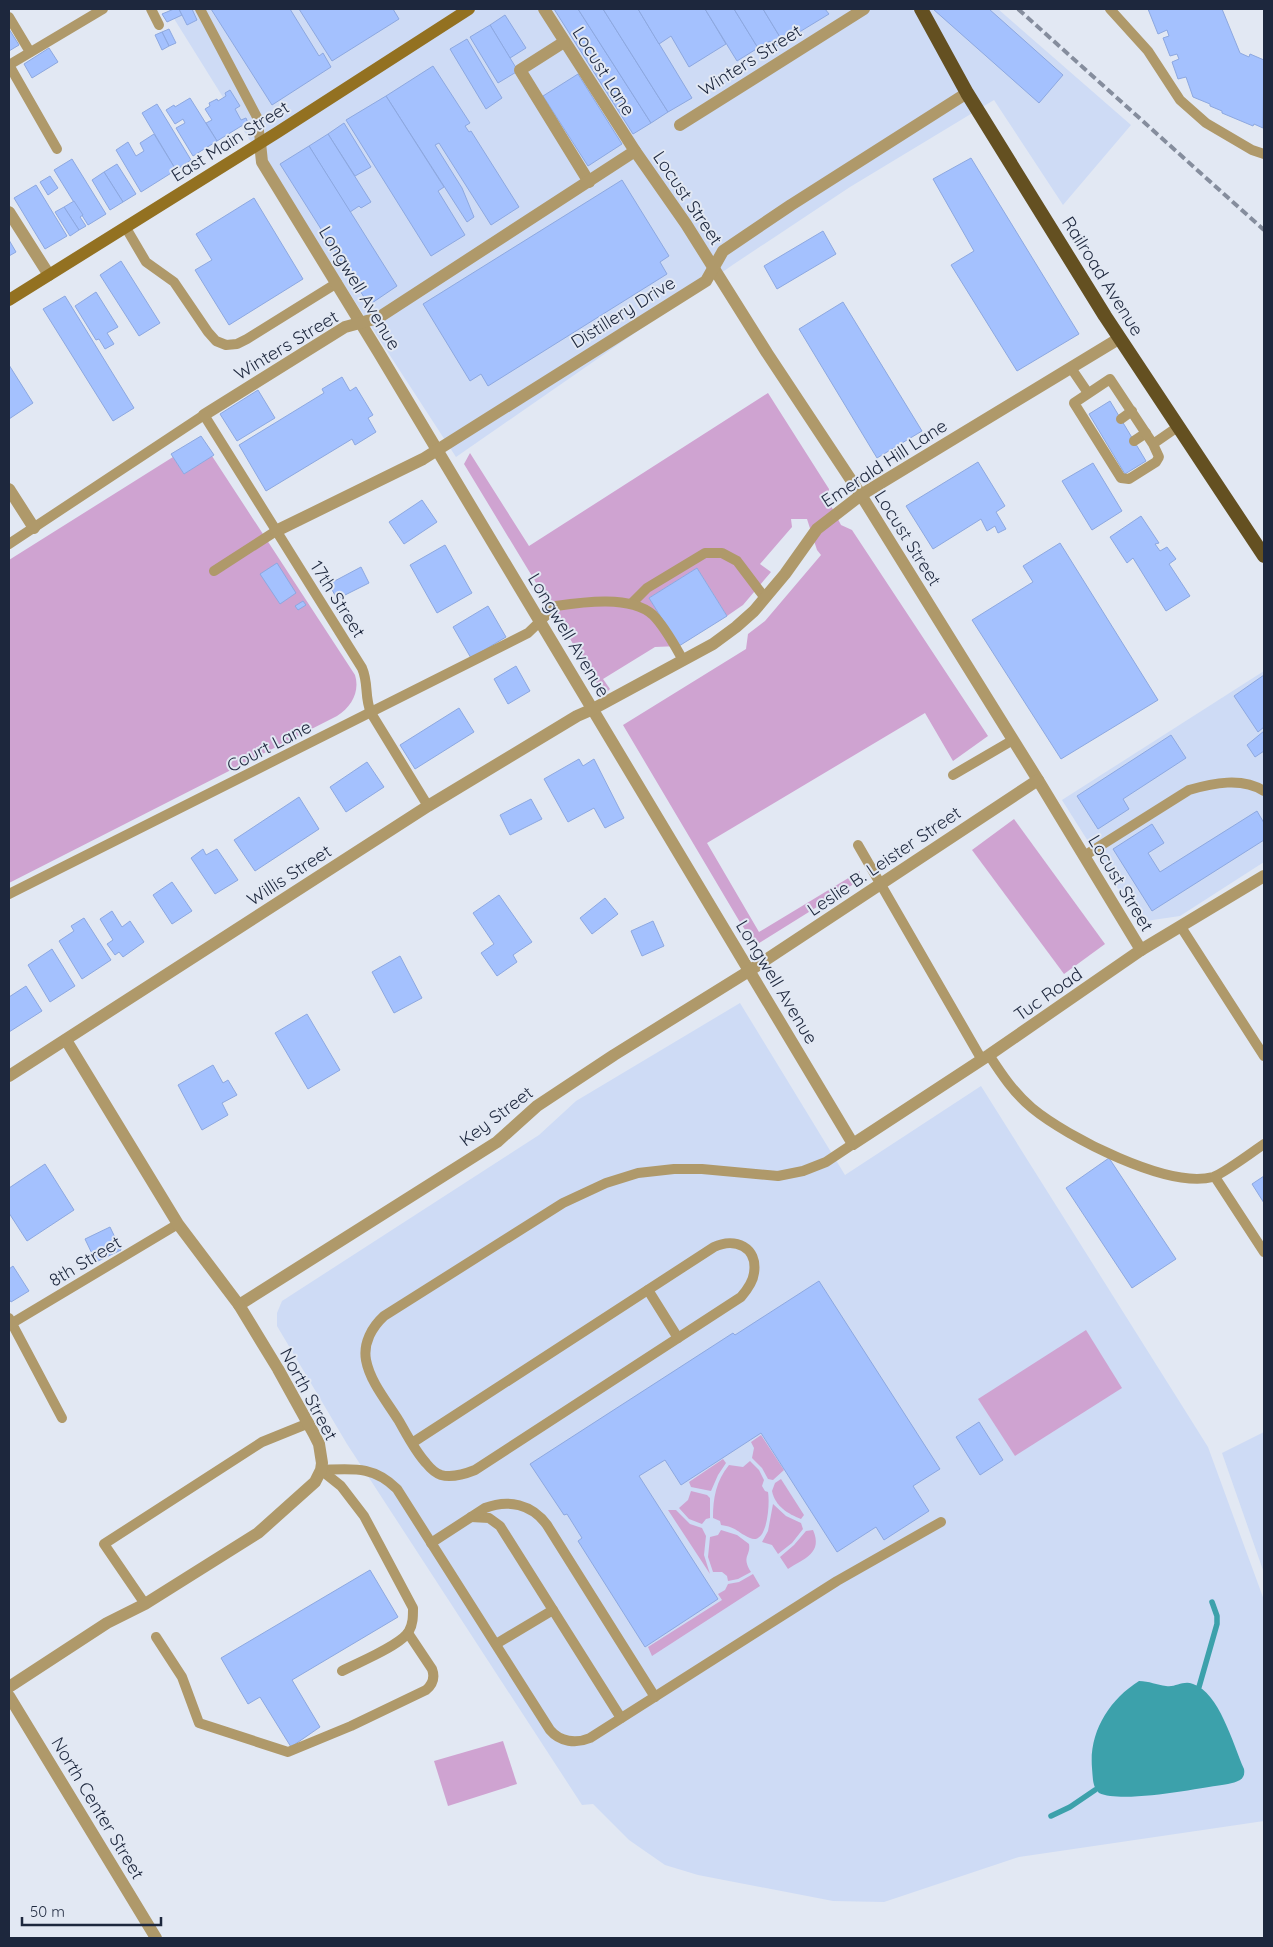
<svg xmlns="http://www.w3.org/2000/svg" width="1273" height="1947" font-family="Quicksand,sans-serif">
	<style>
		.built { fill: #cedbf5 }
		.green { fill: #cfa3d1 }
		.water { fill: #3ca1ab }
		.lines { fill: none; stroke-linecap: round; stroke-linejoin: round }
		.stream { stroke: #3ca1ab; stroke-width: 5.5 }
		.building { fill: #a4c1fe; stroke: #8da8e0 }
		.service { stroke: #af996a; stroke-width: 10 }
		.pedestrian { stroke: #af996a; stroke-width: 12 }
		.minor { stroke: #af996a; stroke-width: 12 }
		.tertiary { stroke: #af996a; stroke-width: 12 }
		.secondary { stroke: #937121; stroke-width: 12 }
		.trunk { stroke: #645021; stroke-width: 14 }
		.rail { stroke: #858d9d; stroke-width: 4; stroke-dasharray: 8 4; stroke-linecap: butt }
		.labels { text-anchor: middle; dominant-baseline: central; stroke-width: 4; stroke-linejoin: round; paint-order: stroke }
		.street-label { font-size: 18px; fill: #1d273d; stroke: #e2e8f3 }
	</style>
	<rect width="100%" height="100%" fill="#e2e8f3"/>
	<g class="built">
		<path d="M168,9H998L1131,125L1063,205L994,100L850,187L734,264L456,457L244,131Z"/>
		<path d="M1264,671V862L1180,916L1139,922L1062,800Z"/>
		<path d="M740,1003L845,1175L981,1086L1208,1447L1264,1600V1821L1019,1857L884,1902L833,1901L698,1875L665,1865L629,1840L593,1804L582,1805L347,1444L277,1326V1313L282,1301L539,1135L576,1101Z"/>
		<path d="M1264,1432V1573L1222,1453Z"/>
	</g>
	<g class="green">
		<path d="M768,393L829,489L828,500L841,525L852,530L988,736L953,761L925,713L707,843L759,932L860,871L857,882L756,945L741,924L623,725L746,649L748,634L765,621L821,555L817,550L807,519H791L792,527L760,564L771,572L743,605L727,616L697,568L649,598L679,646L655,647L603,679L610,689L607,692L601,690L464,464L470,453L529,546Z"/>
		<path d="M212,456L355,675C360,691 352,707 337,716L9,883V560L173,457L184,474Z"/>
		<path d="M1014,819L1105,944L1064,974L972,850Z"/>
		<path d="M1086,1330L1122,1388L1015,1456L978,1399Z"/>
		<path d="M761,1435L784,1470L773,1480L768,1479L762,1468L752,1458L754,1448L751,1442Z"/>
		<path d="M723,1459L726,1463L718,1475L711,1491L691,1487L689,1482Z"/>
		<path d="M750,1461L759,1470L764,1480L762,1486L765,1491L768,1492C770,1502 768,1546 750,1538C738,1533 737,1527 721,1525L720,1521L713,1518C713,1498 716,1481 729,1465L743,1467Z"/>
		<path d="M781,1479L804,1515L801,1519C788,1514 775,1506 772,1491L775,1483Z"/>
		<path d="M691,1491L707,1495L710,1498V1518L706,1519L702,1524L689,1519L679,1508L688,1500Z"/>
		<path d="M773,1504L786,1516L801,1523L803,1529L792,1543L778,1554L772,1545L762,1542L768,1531Z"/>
		<path d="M668,1510H676L690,1524L702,1528L706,1536L704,1555L710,1574Z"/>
		<path d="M721,1530L737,1535L749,1544C751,1556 741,1556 751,1572L738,1579L728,1581L727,1576L722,1572H713L708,1557L710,1537L718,1535Z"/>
		<path d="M813,1530C823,1553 805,1558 788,1569L780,1557L794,1545L806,1531Z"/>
		<path d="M753,1574L760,1586L652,1656L648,1647L722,1600L718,1594L725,1590L728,1584L739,1582Z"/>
		<path d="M503,1741L517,1784L448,1806L434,1761Z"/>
	</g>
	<path class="water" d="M1139,1681C1149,1681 1157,1685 1166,1686C1175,1688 1183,1680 1193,1684C1219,1692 1233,1744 1244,1769C1246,1780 1237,1782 1228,1784C1199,1788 1123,1804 1099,1793C1092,1786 1093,1778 1092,1768C1089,1732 1109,1700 1139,1681Z"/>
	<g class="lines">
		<g class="stream">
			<path d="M1199,1687L1217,1624V1616L1212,1602"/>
			<path d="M1051,1816L1070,1807L1095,1790"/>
		</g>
	</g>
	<g class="building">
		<path d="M174,9H179L182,15L167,22L162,14Z"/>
		<path d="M179,9H192L197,20L187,25Z"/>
		<path d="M211,9H290L319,56L323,53L331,67L272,105Z"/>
		<path d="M299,9H393L399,19L332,61Z"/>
		<path d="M554,9H578L651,123L633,134Z"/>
		<path d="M578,9H603L668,112L651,123Z"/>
		<path d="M603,9H638L692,98L668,112Z"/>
		<path d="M638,9H705L726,44L689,67L671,36L659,44Z"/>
		<path d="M705,9H734L758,48L737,61Z"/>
		<path d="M734,9H763L783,42L774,48L770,41L758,48Z"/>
		<path d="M763,9H825L829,14L783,42Z"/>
		<path d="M933,9H989L1063,75L1039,103Z"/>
		<path d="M1148,9H1222L1240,53L1249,57L1250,54L1264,60L1263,128L1254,124L1253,126L1222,113V111L1210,106V104L1193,97L1186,77L1178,79L1172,62L1179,59L1177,54L1170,56L1163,38L1169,36L1167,30L1158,34Z"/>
		<path d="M505,15L526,48L510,58L490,25Z"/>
		<path d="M490,25L518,71L498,83L470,37Z"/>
		<path d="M9,29L19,45L9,51Z"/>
		<path d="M169,29L176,43L169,46L162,32Z"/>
		<path d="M162,32L169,46L162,50L155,35Z"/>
		<path d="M467,39L502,98L486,109L450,49Z"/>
		<path d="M49,48L58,62L32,78L24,64Z"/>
		<path d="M433,66L470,123L465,126L469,132L471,131L519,207L491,225L439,143L435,145L462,188L474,217L467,222L386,96Z"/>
		<path d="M578,74L622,144L588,166L543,96Z"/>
		<path d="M230,90L240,106L235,109L241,120L246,118L248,123L247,125H243L217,141L206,123L212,120L205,109L210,106L209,103L217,99L218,101L226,96L225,93Z"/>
		<path d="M386,96L444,187L438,191L465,235L431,256L346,120Z"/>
		<path d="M190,98L217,141L193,156L176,128L185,123L183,119L175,124L166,110L174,105L175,107Z"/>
		<path d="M157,104L191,160L176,170L142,113Z"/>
		<path d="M344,123L371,167L355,176L328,134Z"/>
		<path d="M154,134L176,170L141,192L116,150L128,142L136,156L144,151L140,143Z"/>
		<path d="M328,134L371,202L361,208L359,206L350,212L309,146Z"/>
		<path d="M309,146L397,286L369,305L280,164Z"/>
		<path d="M971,158L1079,334L1017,371L951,265L974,251L933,179Z"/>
		<path d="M72,159L106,214L88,225L54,170Z"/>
		<path d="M117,164L136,194L123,202L104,172Z"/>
		<path d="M104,172L123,202L110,210L92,180Z"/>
		<path d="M50,176L58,188L48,195L40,182Z"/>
		<path d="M622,180L669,256L660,262L667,274L488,386L481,374L470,381L423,304Z"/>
		<path d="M36,185L67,236L45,249L14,198Z"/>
		<path d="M254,198L303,279L229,325L195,270L212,260L196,234Z"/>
		<path d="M74,201L83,215L80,217L86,226L79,230L64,207Z"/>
		<path d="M64,207L79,230L70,236L55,212Z"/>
		<path d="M823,231L836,254L777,289L764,266Z"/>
		<path d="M9,240L16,252L9,256Z"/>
		<path d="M121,261L160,323L139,336L100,275Z"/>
		<path d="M96,292L118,327L107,333L114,344L105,349L99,339L96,340L75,306Z"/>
		<path d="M65,296L134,408L113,421L43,309Z"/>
		<path d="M843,302L922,431L877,458L799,329Z"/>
		<path d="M9,365L33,403L9,419Z"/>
		<path d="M342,377L350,391L356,387L373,415L368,418L376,432L355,445L352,439L266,491L239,445L324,393L322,389Z"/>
		<path d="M258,390L275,418L237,441L220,414Z"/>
		<path d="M1110,401L1146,461L1125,474L1089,414Z"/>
		<path d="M201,436L214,455L184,474L171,454Z"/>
		<path d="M978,462L1005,506L996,512L1006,529L998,533L995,526L987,531L981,519L933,549L906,506Z"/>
		<path d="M1093,463L1122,511L1092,530L1062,481Z"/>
		<path d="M422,500L437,522L404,544L389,522Z"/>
		<path d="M1141,516L1159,543L1155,544L1160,551L1167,547L1176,559L1169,564L1190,596L1166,611L1133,558L1127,563L1110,537Z"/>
		<path d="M1060,543L1158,700L1061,759L972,620L1033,582L1023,566Z"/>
		<path d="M445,545L472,593L437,613L410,565Z"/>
		<path d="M277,563L296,593L280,604L260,574Z"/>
		<path d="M361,567L369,583L337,599L329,584Z"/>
		<path d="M697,568L727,616L679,646L649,598Z"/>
		<path d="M303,601L306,605L298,610L295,606Z"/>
		<path d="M488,606L506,637L471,658L453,627Z"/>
		<path d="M516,666L530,691L508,704L494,679Z"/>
		<path d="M1264,675V727L1258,732L1234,696Z"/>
		<path d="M459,708L474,732L415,769L400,745Z"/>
		<path d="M1264,731V751L1255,757L1247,745Z"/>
		<path d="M1171,735L1186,758L1123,799L1129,809L1098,829L1077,796Z"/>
		<path d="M579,759L583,766L594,759L624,818L605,828L594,808L568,822L544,779Z"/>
		<path d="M367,762L384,787L346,812L330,787Z"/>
		<path d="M299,797L319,829L255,871L234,840Z"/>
		<path d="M531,799L542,819L510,835L500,815Z"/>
		<path d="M1257,811L1264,823V840L1152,911L1113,849L1152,824L1164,843L1148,853L1160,872Z"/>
		<path d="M203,849L206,855L217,849L238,880L215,894L191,858Z"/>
		<path d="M172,882L192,911L172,924L153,895Z"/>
		<path d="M499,895L532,942L513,955L517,962L497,976L481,953L494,944L473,913Z"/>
		<path d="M605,898L618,914L592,934L580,918Z"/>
		<path d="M112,911L122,927L130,921L144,942L123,957L119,952L115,955L107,944L113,940L100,919Z"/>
		<path d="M84,918L111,960L82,979L59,941L74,931L71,926Z"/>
		<path d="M653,921L664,946L642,956L631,931Z"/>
		<path d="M52,949L75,986L50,1002L28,965Z"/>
		<path d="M400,956L422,998L394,1013L372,972Z"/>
		<path d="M26,986L42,1011L9,1032V997Z"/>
		<path d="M307,1014L340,1070L308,1089L275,1033Z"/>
		<path d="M213,1065L223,1083L228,1080L237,1095L222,1103L228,1115L202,1130L178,1085Z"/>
		<path d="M1109,1158L1176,1259L1132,1288L1066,1188Z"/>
		<path d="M45,1164L74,1210L27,1241L9,1213V1188Z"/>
		<path d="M1264,1176V1203L1252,1184Z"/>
		<path d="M110,1227L121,1250L96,1262L85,1239Z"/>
		<path d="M13,1266L29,1291L11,1302L9,1299V1269Z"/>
		<path d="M819,1281L940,1469L913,1486L929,1511L884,1540L876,1527L837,1552L761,1433L681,1485L665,1460L639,1476L718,1599L645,1647L578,1541L582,1538L567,1514L564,1515L530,1464L733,1333L735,1335Z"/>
		<path d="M979,1422L1003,1460L980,1475L956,1437Z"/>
		<path d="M370,1570L398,1617L292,1680L320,1727L291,1747L260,1697L248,1704L221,1658Z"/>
	</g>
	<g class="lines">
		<g class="service">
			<path d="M151,9L159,25"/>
			<path d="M200,9L258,119L260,143"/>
			<path d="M1110,9L1148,51L1180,100L1206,123L1252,150L1264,154"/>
			<path d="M9,17L30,52"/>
			<path d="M9,65L103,9"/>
			<path d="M9,65L57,149"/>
			<path d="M126,228L146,262L174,282L208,332L216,341L226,345L237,344L247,339L337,283"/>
			<path d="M1071,368L1088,393"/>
			<path d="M1121,419L1132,411"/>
			<path d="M1134,441L1146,433"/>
			<path d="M1153,444L1159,457L1156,462L1129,479L1121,478L1074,403L1110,379L1153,444L1179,426"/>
			<path d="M9,544L204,415L362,668C369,684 364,696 371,713L428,806"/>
			<path d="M214,571L276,531"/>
			<path d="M631,604L647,588L705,553H722L737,561L765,598"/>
			<path d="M953,775L1013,740"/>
			<path d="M858,845L982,1060"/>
			<path d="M1084,856L1189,790C1213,783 1242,777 1264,791"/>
			<path d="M9,894L528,633L556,606C583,602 631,595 653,615C665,627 675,646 683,660"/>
			<path d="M1181,927L1264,1056"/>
			<path d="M989,1055C1002,1075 1014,1093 1032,1108C1067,1137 1168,1189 1213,1177C1223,1174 1254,1151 1264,1144"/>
			<path d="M1215,1177L1264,1252"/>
			<path d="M648,1290L678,1338"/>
			<path d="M9,1318L62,1418"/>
			<path d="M9,1325L178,1224"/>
			<path d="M412,1443L714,1247C735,1237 758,1247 754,1273C753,1282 747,1290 741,1297L475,1470C465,1474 452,1478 441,1475C435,1473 430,1468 426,1463C415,1451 407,1435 399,1421C388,1403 370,1382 366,1360C363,1343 372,1327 384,1316L563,1203L606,1183L638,1173L674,1169H702L778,1176L803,1171L826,1162L853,1144"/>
			<path d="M321,1470C352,1469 373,1465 397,1489L550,1730C560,1742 576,1744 590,1738L837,1581L941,1522"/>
			<path d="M321,1470L341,1486L364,1516L413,1608C413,1617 413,1624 409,1631C402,1645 357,1663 342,1671"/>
			<path d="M471,1517L489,1518L500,1526L621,1718"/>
			<path d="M431,1543L485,1508C508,1499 532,1504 547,1525L655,1697"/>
			<path d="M145,1604L104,1544L262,1442L309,1423"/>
			<path d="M156,1637L182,1677L199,1723L288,1752L351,1726L426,1690C433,1684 435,1677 432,1669L408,1633"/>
			<path d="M496,1644L553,1610"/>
		</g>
		<g class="pedestrian">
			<path d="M544,9L635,151"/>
			<path d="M564,42L520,70L589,182"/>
		</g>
		<g class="minor">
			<path d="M680,125L864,9"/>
			<path d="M260,143L262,162L379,353L853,1144L989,1055L1141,950L1264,876"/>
			<path d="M9,212L49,275"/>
			<path d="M204,415L345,327L378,318L635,151L686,224L767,353L861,495L1038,780L1141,950"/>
			<path d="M9,489L34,528"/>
			<path d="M276,531L423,459L706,281L723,251L791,205L967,93"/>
			<path d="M9,1076L428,806L577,716L593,709L713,644L736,627L754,611L785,574L817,529L861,495L1120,338"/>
			<path d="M239,1305L497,1142L537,1106L614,1055L749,971L1038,780"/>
			<path d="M9,1687L107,1623L145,1604L258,1533L315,1482L321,1470L322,1463L319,1444L314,1434L278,1369L239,1305L178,1224L66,1040"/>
		</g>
		<path class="tertiary" d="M9,1696L156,1938"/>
		<path class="secondary" d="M9,300L278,132L469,9"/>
		<path class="trunk" d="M921,9L967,93L1105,316L1264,556"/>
		<path class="rail" d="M1018,9L1264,230"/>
	</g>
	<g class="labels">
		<g class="street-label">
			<text transform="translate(750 60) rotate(-32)">Winters Street</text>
			<text transform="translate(604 71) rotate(58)">Locust Lane</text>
			<text transform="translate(230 141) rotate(-32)">East Main Street</text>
			<text transform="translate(688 198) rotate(56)">Locust Street</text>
			<text transform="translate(1103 276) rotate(58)">Railroad Avenue</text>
			<text transform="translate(360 288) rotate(59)">Longwell Avenue</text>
			<text transform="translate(623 312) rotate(-32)">Distillery Drive</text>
			<text transform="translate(286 345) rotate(-31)">Winters Street</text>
			<text transform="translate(884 463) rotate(-33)">Emerald Hill Lane</text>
			<text transform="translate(908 538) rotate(58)">Locust Street</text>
			<text transform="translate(338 599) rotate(58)">17th Street</text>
			<text transform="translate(569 635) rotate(59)">Longwell Avenue</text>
			<text transform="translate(269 746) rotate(-27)">Court Lane</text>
			<text transform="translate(884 861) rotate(-34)">Leslie B. Leister Street</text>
			<text transform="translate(289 875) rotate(-33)">Willis Street</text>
			<text transform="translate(1121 883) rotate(59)">Locust Street</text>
			<text transform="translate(777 982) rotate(59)">Longwell Avenue</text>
			<text transform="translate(1048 994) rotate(-35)">Tuc Road</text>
			<text transform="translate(496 1116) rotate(-37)">Key Street</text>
			<text transform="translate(85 1261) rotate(-31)">8th Street</text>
			<text transform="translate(309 1394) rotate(62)">North Street</text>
			<text transform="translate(98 1808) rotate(59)">North Center Street</text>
		</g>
	</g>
	<rect width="1273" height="1947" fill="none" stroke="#1d273d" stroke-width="20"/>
	<path d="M22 1917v8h139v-8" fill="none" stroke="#1d273d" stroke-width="2.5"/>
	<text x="30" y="1917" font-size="15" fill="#1d273d" stroke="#e2e8f3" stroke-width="4" paint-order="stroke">50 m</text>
</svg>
